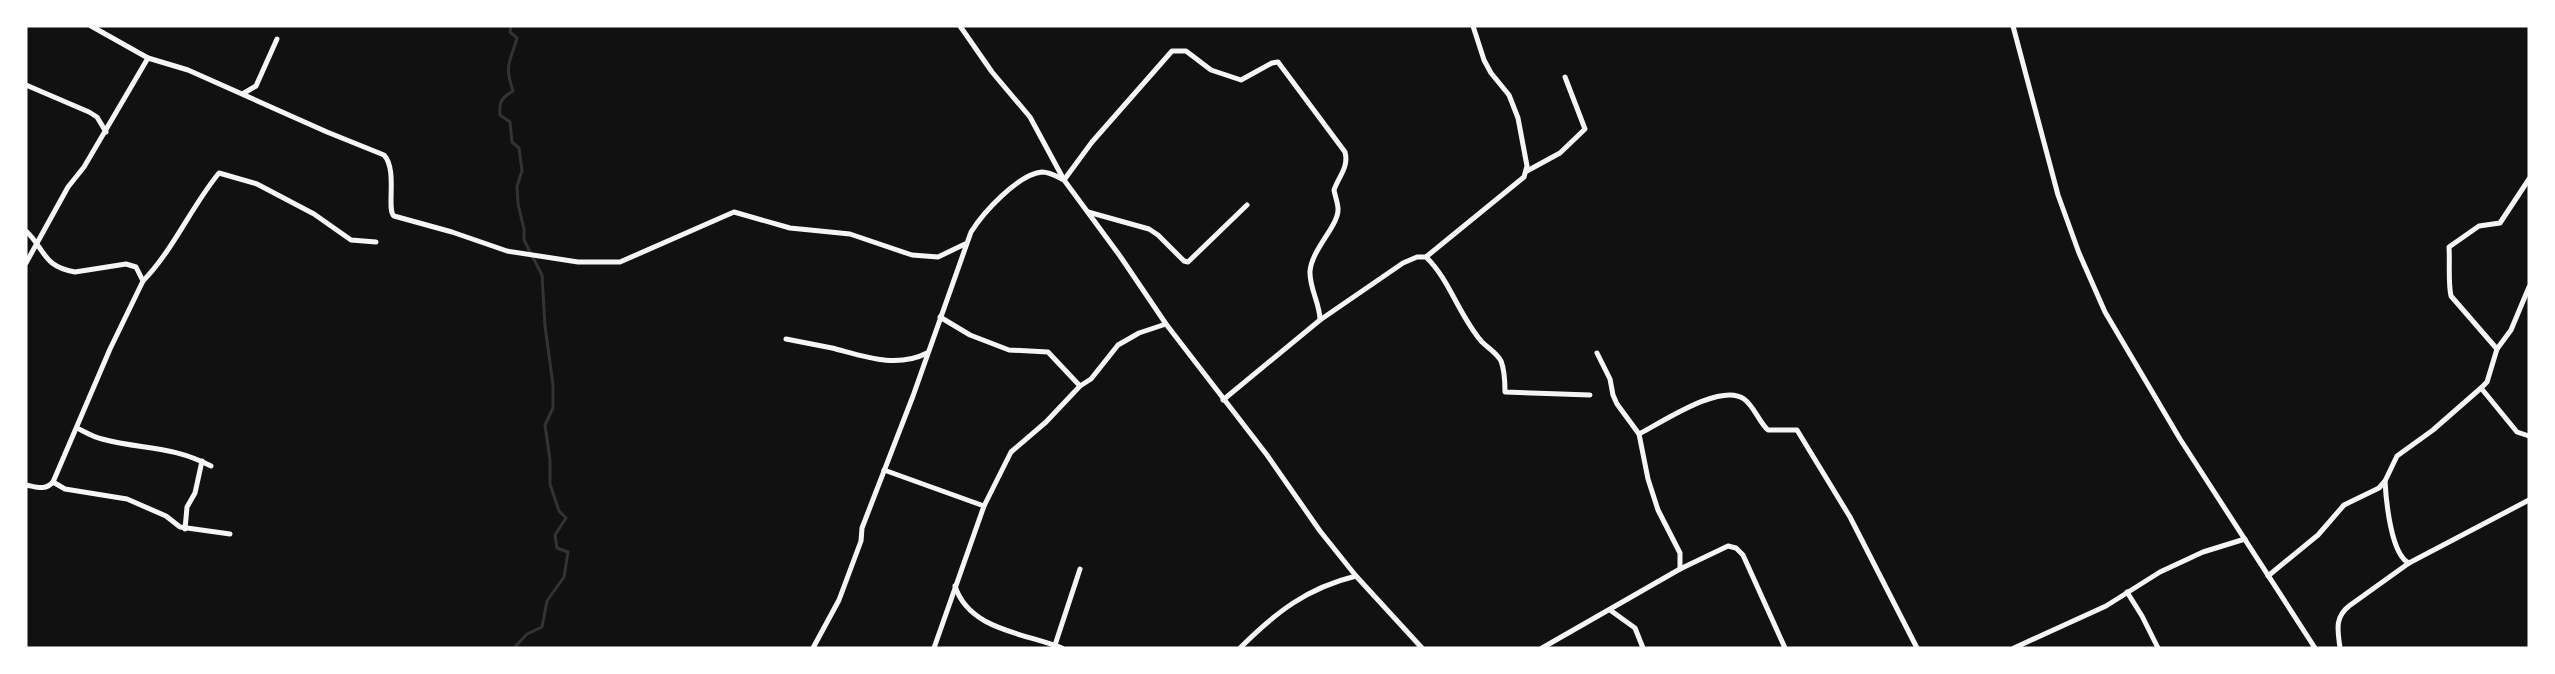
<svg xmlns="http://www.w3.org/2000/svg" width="2555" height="674" font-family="Commissioner,sans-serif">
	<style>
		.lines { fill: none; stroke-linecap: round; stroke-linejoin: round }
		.stream { stroke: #333; stroke-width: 3 }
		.minor { stroke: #f5f5f5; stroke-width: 5 }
	</style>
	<rect width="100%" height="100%" fill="#111"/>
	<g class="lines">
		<path class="stream" d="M511,26L510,32L517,38C510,63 504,64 513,91C501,98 499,102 500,115L510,122L512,142L519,148L522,171L517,186L518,204L524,229V240L542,275L545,326L553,385V408L545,425L550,460V484L559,511L566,518L555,535L557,548L568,552L564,577L547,601L542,627L527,634L514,648"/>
		<g class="minor">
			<path d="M91,26L148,58"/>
			<path d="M960,26L992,72L1030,117L1064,180L1120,256L1166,324L1267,455L1320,531L1356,576L1422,648"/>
			<path d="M2013,26L2058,195L2079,253L2105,312L2180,439L2315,648"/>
			<path d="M26,85L89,112L97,117L106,132"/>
			<path d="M244,93L256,86L277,39"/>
			<path d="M1527,171L1560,153L1585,129L1565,77"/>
			<path d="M1088,212L1149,229L1158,235L1184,261L1188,262L1247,205"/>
			<path d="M26,231C46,250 42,266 75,272L126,264L136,267L143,281L110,349L53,482C45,491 37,487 26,485"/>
			<path d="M1426,257C1450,280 1459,316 1482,342C1488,348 1497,353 1501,361C1505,371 1505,382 1505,392L1590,395"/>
			<path d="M26,263L68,187L84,167L148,58L188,70L327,132L384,155C398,170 386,210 394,216L452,232L507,251L578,262H620L734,212L790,228L850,234L912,255L938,257L965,244"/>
			<path d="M143,281C174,249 191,207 219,173L257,184L314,214L351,240L376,242"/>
			<path d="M940,317L970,335L1009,350L1048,352L1080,386"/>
			<path d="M786,339C801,342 817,345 832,348C863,356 896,369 927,353"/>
			<path d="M2497,349L2451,296C2448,283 2450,262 2449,247L2479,226L2500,223L2529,179"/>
			<path d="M1597,353L1610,379L1613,395L1617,404L1639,434L1648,479L1658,510L1680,553V569"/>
			<path d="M2481,388L2517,432L2529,436"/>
			<path d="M1223,400L1320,320L1403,263L1417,257H1426L1524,177L1527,166L1518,118L1509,95L1491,73L1484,60L1473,26"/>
			<path d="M77,428C85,432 93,437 102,439C143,450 171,445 211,466"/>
			<path d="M1639,434C1661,423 1721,382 1744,399C1754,406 1759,422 1768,430H1797L1850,517L1917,648"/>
			<path d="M884,470L984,506"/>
			<path d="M2385,481C2386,500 2391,555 2409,563"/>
			<path d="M53,482L65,489L127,499L166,516L180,527L230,534"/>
			<path d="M185,529L187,507L195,493L202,461"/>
			<path d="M2268,576L2318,535L2344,505L2379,488L2385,481L2397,456L2433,430L2481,388L2487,382L2497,349L2511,330L2529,287"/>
			<path d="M955,586C969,630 1024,633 1062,648"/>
			<path d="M2127,592L2142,616L2158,648"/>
			<path d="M1610,610L1635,628L1643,648"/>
			<path d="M1055,645L1080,569"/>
			<path d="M813,648L839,600L861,541L862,528L913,396L971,232C983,213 1018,174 1042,172C1050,172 1056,176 1064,180L1092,142L1172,51H1186L1211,70L1241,80L1272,63L1278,62L1345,152C1349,167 1339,176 1334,190C1335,196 1338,203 1338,209C1339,225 1312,249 1310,271C1309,288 1320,303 1320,320"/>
			<path d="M934,648L984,506L1011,452L1046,422L1080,386L1091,379L1118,345L1139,333L1166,324"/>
			<path d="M1240,648C1276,612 1307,588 1356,576"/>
			<path d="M1542,648L1680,569L1728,546L1736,548L1743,555L1785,648"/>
			<path d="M2014,648L2106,606L2160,572L2203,552L2245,539"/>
			<path d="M2340,648C2338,631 2334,618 2349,606L2409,563L2529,500"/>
		</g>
	</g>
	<rect width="2555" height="674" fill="none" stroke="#ffffff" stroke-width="55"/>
</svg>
